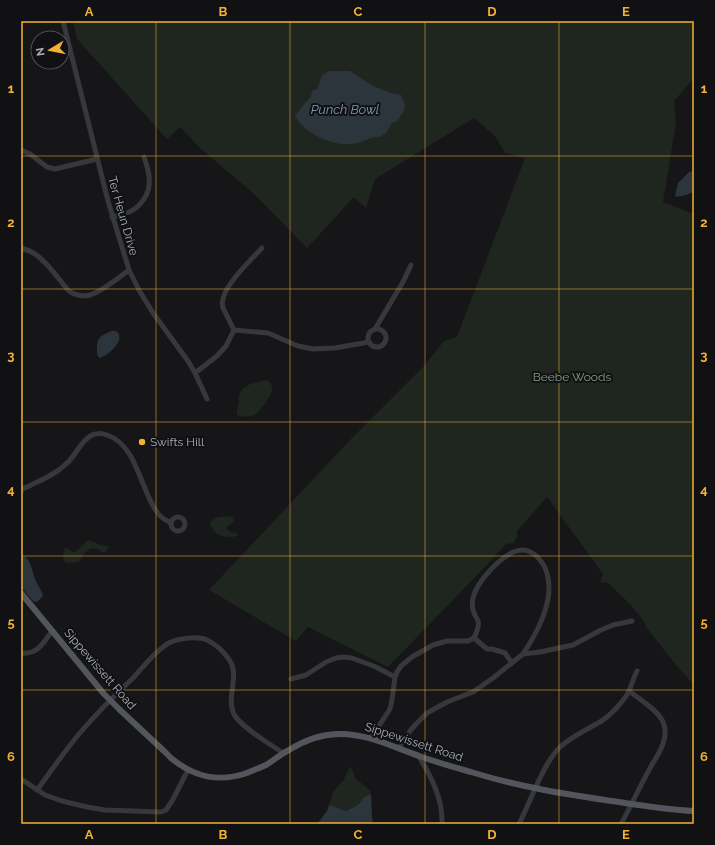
<svg xmlns="http://www.w3.org/2000/svg" width="715" height="845" font-family="Raleway,sans-serif">
	<style>
		.green { fill: #1e261f }
		.water { fill: #2c353c }
		.lines { fill: none; stroke-linecap: round; stroke-linejoin: round }
		.minor { stroke: #37383d; stroke-width: 5 }
		.major { stroke: #53555c; stroke-width: 6 }
		.grid { fill: none; stroke: #f2b134; stroke-width: 1; stroke-opacity: 0.55 }
		.poi-dot { fill: #f2b134; stroke: #111113; stroke-width: 1.5 }
		.labels { text-anchor: middle; dominant-baseline: central; stroke-width: 4; stroke-linejoin: round; paint-order: stroke }
		.street-label { font-size: 12px; fill: #a8adb8; stroke: #111113 }
		.park-label { font-size: 12px; fill: #7fa381; stroke: #111113 }
		.poi-label { font-size: 12px; fill: #a8adb8; stroke: #111113; text-anchor: start }
		.water-label { font-size: 13px; font-style: italic; fill: #7f9bb3; stroke: #111113 }
		.neatline { fill: none; stroke: #f2b134; stroke-width: 1.5 }
		.grid-label { font-size: 13px; text-anchor: middle; font-weight: bold; fill: #f2b134 }
	</style>
	<rect width="100%" height="100%" fill="#161618"/>
	<g class="green">
		<path d="M73,21H694V78L674,101L676,122L663,202L694,214V685L676,665L646,627L645,623L631,605L608,583L600,582L603,574L547,497L517,531V537L514,543L506,544L484,568L388,667L308,627L296,641L209,590L350,440L424,366L444,341L457,337L525,158L505,153L495,136L474,118L375,179L366,208L354,197L307,248L253,193L201,149L180,127L167,139L77,39Z"/>
		<path d="M267,380C270,382 273,386 272,391C271,396 260,411 256,414C251,418 242,417 237,415C236,410 238,408 239,403C239,400 239,398 239,396C242,384 257,382 267,380Z"/>
		<path d="M232,516L234,520L231,524L227,527V529L230,532L236,533L238,535C232,539 221,537 216,533C214,531 212,527 210,525L211,521L218,517Z"/>
		<path d="M88,540C96,542 100,547 110,546L105,552L103,553C102,552 98,549 97,549C89,546 82,555 79,562L67,563L64,561L63,556L65,548H67L71,551L74,552L79,549Z"/>
		<path d="M351,767L356,779L370,790L371,794L364,797L358,805L346,811L333,806L329,805L333,792L343,781L349,768Z"/>
	</g>
	<g class="water">
		<path d="M329,71H350L373,86L391,93L401,95L405,104L404,111L397,121L392,123L386,133L380,137C370,136 367,141 357,143C338,149 304,134 295,116L304,104L310,98L313,90H316C323,80 317,77 329,71Z"/>
		<path d="M694,171V192C687,194 681,198 675,196L678,183L689,172Z"/>
		<path d="M112,331H116C127,339 109,355 100,358C97,356 97,354 97,350C96,338 101,335 112,331Z"/>
		<path d="M24,556C31,561 32,571 35,579C37,585 42,590 43,596L37,602L33,601L21,587V557Z"/>
		<path d="M371,794C372,804 371,814 373,824H317L327,811L329,805L333,806L346,811L358,805L364,797Z"/>
	</g>
	<g class="lines">
		<g class="minor">
			<path d="M63,21L108,201L129,270L139,290L153,313L188,361L195,373L207,399"/>
			<path d="M21,150L30,154L47,167L55,169L97,159"/>
			<path d="M112,217C119,215 127,214 133,210C137,208 141,203 144,199C153,186 149,171 144,157"/>
			<path d="M21,248C28,250 35,253 40,258C47,264 53,271 59,279C62,282 65,287 69,291C74,295 83,297 90,295C101,292 120,277 129,270"/>
			<path d="M262,248C251,260 217,291 223,308L234,330L268,333L298,346L313,349L335,348L369,342"/>
			<circle cx="377" cy="338" r="9"/>
			<path d="M375,329L403,282L411,265"/>
			<path d="M195,373L217,356L226,346L234,330"/>
			<path d="M21,490C36,482 54,476 66,464C76,456 80,441 92,435C97,433 102,433 107,435C137,445 140,489 157,512C160,518 166,520 171,523"/>
			<circle cx="178" cy="524" r="7"/>
			<path d="M474,638L487,649H492L505,653L512,663"/>
			<path d="M21,653C38,655 43,643 52,631"/>
			<path d="M291,679L306,675L326,662L336,658L343,657L352,658L376,667L395,677"/>
			<path d="M371,738L390,709L392,700L395,677L397,672L401,666L412,657L433,645L447,641H468L474,638C476,633 480,626 478,621C478,620 475,616 475,615C471,608 472,599 475,592C482,576 513,540 532,553C537,555 540,560 543,564C549,574 550,588 548,599C544,620 534,637 523,654"/>
			<path d="M399,748L410,731L416,724L427,713L447,702L473,692L493,678L523,654L540,652L573,645L601,630L613,625L632,621"/>
			<path d="M418,755C431,776 443,799 442,824"/>
			<path d="M21,779L45,795L62,801L87,807L105,810L161,812L166,810L172,801L188,770"/>
			<path d="M37,790C51,771 64,752 79,734C96,714 115,695 134,677C143,667 157,649 169,643C178,638 198,636 207,640C215,644 223,651 228,658C242,675 224,698 235,716C244,729 270,744 283,753"/>
			<path d="M519,824C531,801 543,763 561,746C573,736 587,729 600,722C610,716 624,701 629,691C632,684 634,677 637,671"/>
			<path d="M621,824C631,806 639,788 649,770C654,760 662,751 664,740C666,734 665,727 663,722C659,711 638,698 629,691"/>
		</g>
		<path class="major" d="M21,593L104,694L119,709L164,751L171,758C194,777 218,783 247,773C253,770 260,768 266,765C274,760 281,754 289,750C305,740 322,734 340,734C368,734 393,747 419,756C436,762 453,767 471,772C519,787 569,795 619,802C644,806 669,810 694,811"/>
	</g>
	<path class="grid" d="M156,21V824M290,21V824M425,21V824M559,21V824M21,156H694M21,289H694M21,422H694M21,556H694M21,690H694"/>
	<circle class="poi-dot" cx="142" cy="442" r="4"/>
	<g class="labels">
		<g class="street-label">
			<text transform="translate(123 216) rotate(74)">Ter Heun Drive</text>
			<text transform="translate(100 669) rotate(49)">Sippewissett Road</text>
			<text transform="translate(414 742) rotate(18)">Sippewissett Road</text>
		</g>
		<g class="park-label">
			<text x="572" y="377">Beebe Woods</text>
		</g>
		<g class="poi-label">
			<text x="150" y="442">Swifts Hill</text>
		</g>
		<g class="water-label">
			<text x="345" y="109">Punch Bowl</text>
		</g>
	</g>
	<rect width="715" height="845" fill="none" stroke="#111113" stroke-width="44"/>
	<g transform="translate(50 50) rotate(260)"><circle r="19" fill="#111113" stroke="#4d4f55"/>
	<path d="M0-3L7 15L0 10L-7 15Z" fill="#f2b134"/>
	<text y="-6" font-size="11" font-weight="bold" text-anchor="middle" fill="#a8adb8">N</text>
	</g>
	<rect x="22" y="22" width="671" height="801" class="neatline"/>
	<g class="grid-label">
		<text x="89" y="16">A</text>
		<text x="223" y="16">B</text>
		<text x="358" y="16">C</text>
		<text x="492" y="16">D</text>
		<text x="626" y="16">E</text>
		<text x="11" y="93">1</text>
		<text x="704" y="93">1</text>
		<text x="11" y="227">2</text>
		<text x="704" y="227">2</text>
		<text x="11" y="360">3</text>
		<text x="704" y="360">3</text>
		<text x="11" y="494">4</text>
		<text x="704" y="494">4</text>
		<text x="11" y="627">5</text>
		<text x="704" y="627">5</text>
		<text x="11" y="761">6</text>
		<text x="704" y="761">6</text>
		<text x="89" y="839">A</text>
		<text x="223" y="839">B</text>
		<text x="358" y="839">C</text>
		<text x="492" y="839">D</text>
		<text x="626" y="839">E</text>
	</g>
</svg>
